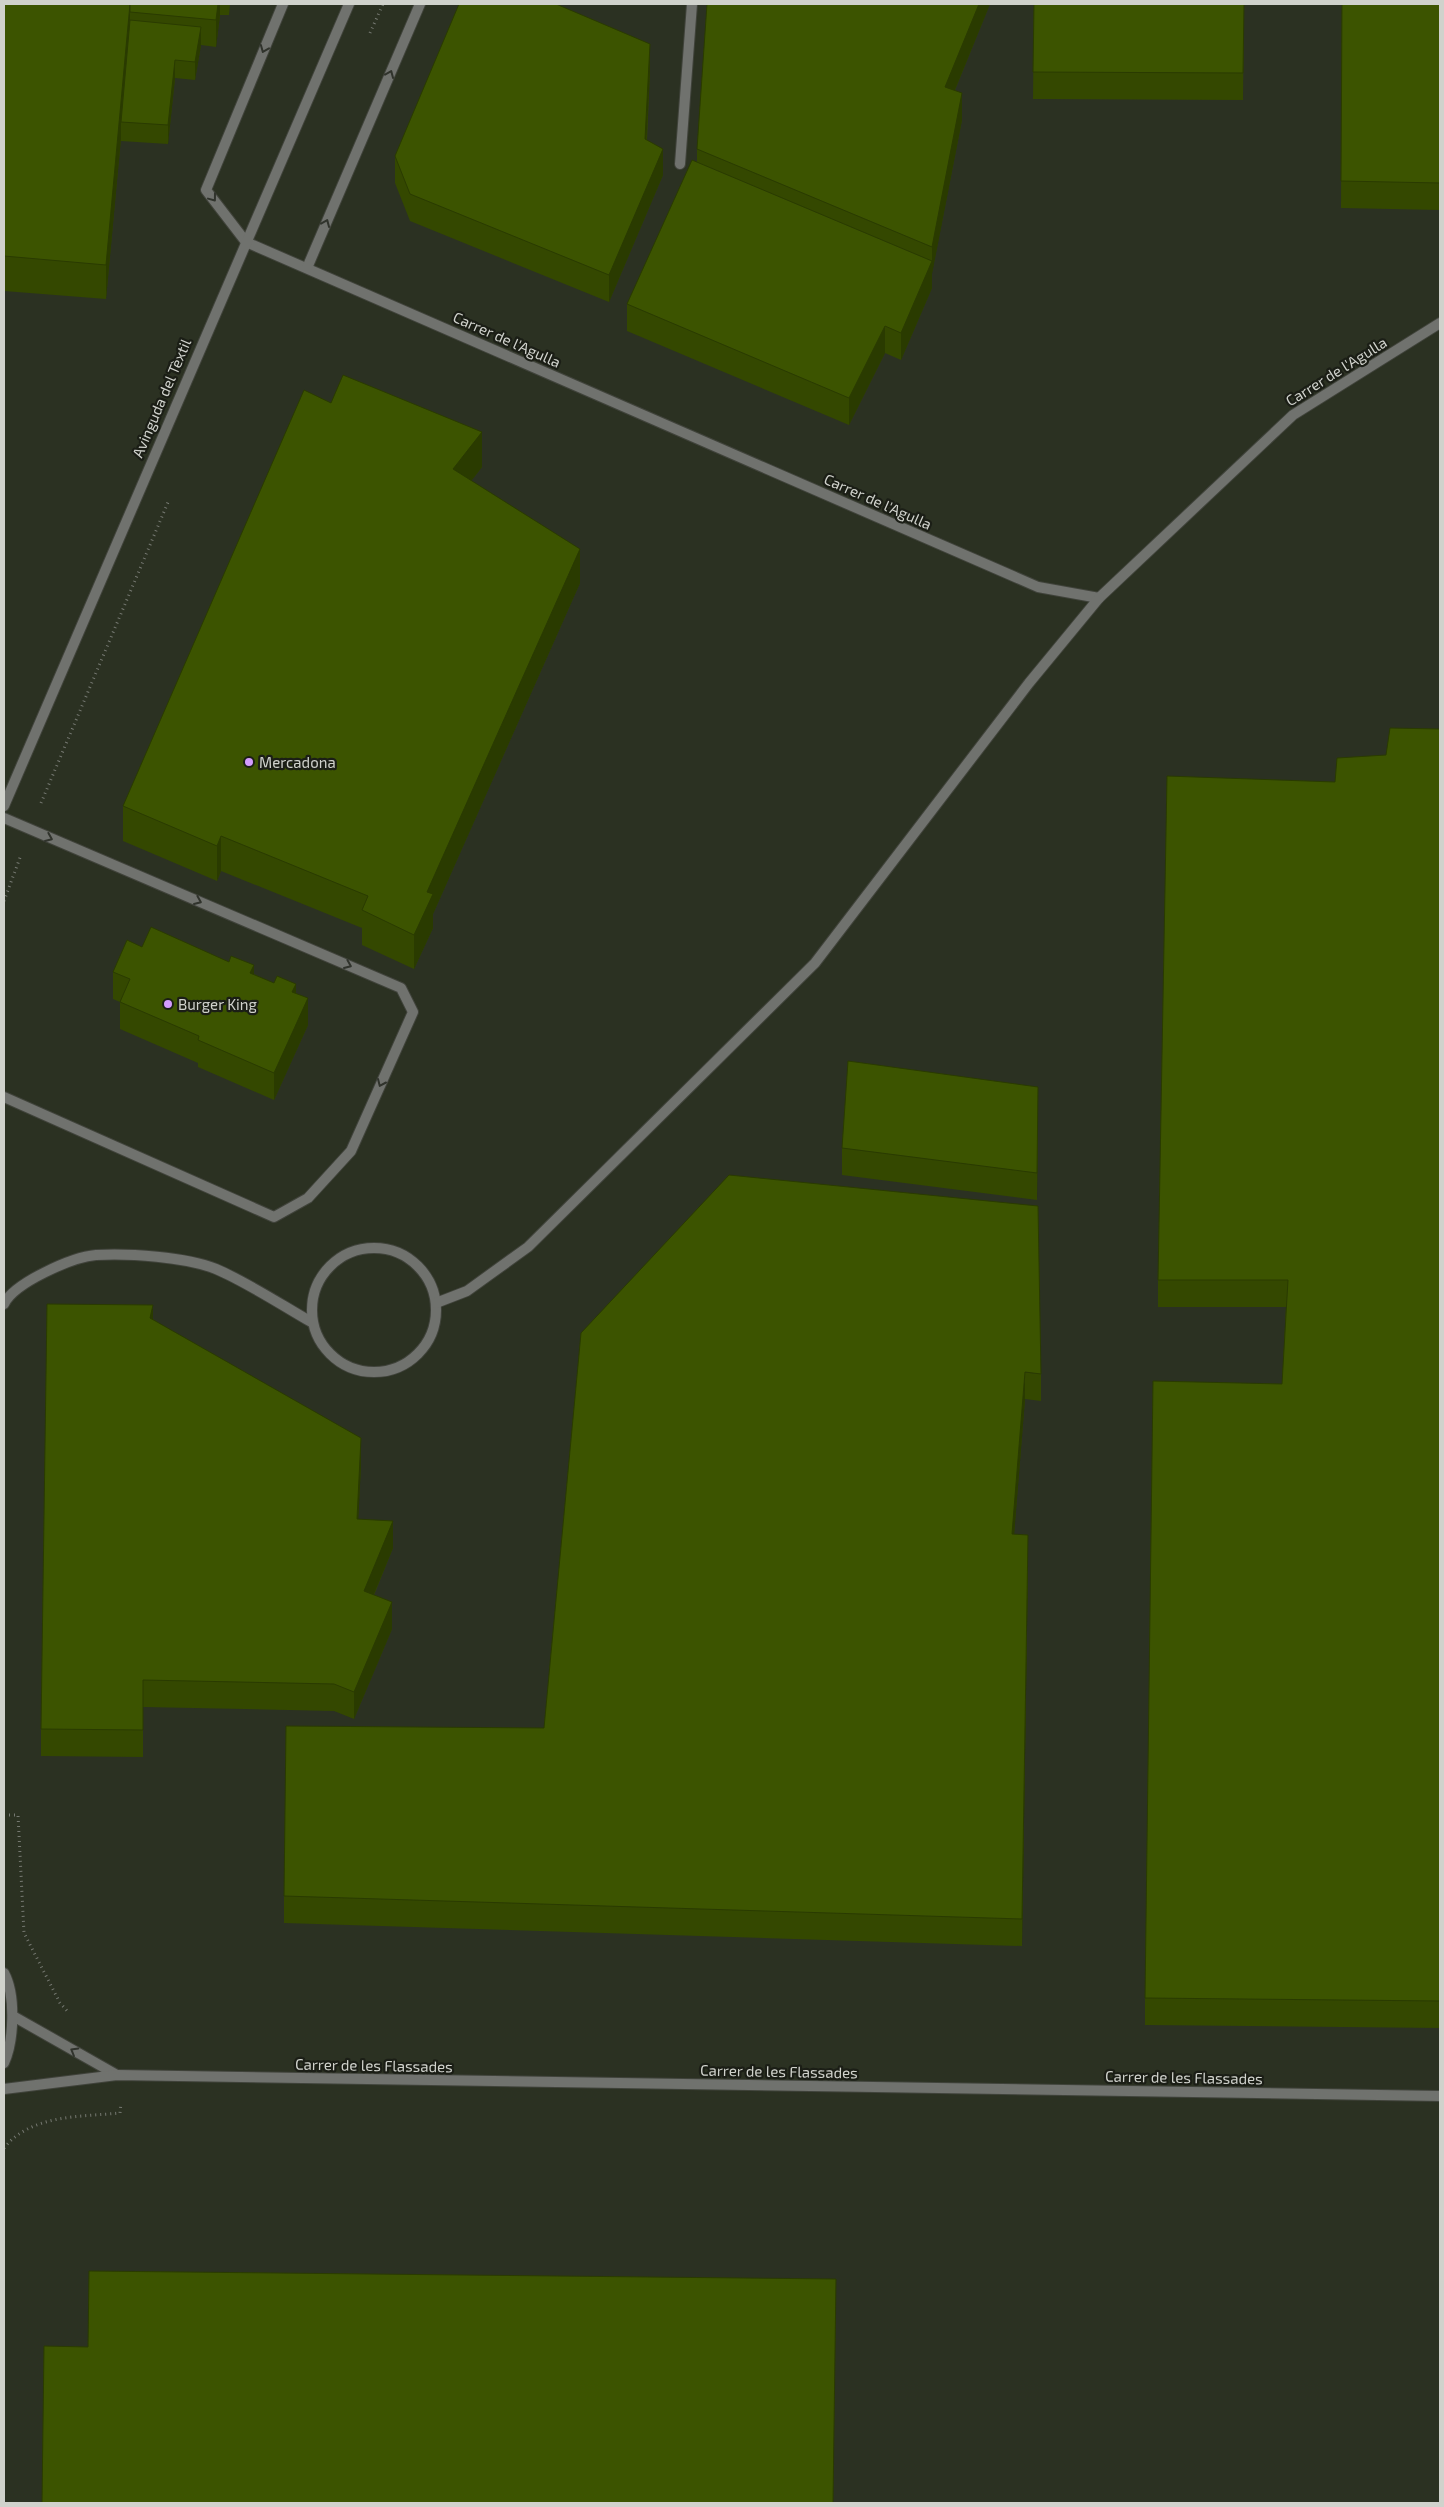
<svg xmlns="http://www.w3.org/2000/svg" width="1444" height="2507" font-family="'Exo 2',sans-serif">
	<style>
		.built { fill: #2b3122 }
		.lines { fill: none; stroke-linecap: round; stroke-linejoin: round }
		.service-casing { stroke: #40433b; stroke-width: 12 }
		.minor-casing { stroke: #40433b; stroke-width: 12 }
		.tertiary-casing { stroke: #40433b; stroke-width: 12 }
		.path { stroke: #767972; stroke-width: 3; stroke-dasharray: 1 4; stroke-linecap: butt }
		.service { stroke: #70726e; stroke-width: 10 }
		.minor { stroke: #70726e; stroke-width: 10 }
		.tertiary { stroke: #70726e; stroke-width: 10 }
		.wall { fill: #344800 }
		.shaded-wall { fill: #2a3b00 }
		.building { fill: #3c5400; stroke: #2a3b00 }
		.oneway { stroke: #30332c }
		.poi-dot { fill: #d39cfd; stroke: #1b1e16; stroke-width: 2 }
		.labels { text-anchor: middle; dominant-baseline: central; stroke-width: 4.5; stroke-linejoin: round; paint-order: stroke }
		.street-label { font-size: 15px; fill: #d0d2cc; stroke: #1b1e16 }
		.poi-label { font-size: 15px; fill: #d0d2cc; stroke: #1b1e16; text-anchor: start }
	</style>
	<rect width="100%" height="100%" fill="#24281f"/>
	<rect class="built" x="4" y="4" width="1436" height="2499"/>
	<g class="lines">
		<defs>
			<g id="service">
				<path d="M283,4L206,190L246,242L1038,587L1099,598L1293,415L1440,323"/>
				<path d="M680,164L692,4"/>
				<path d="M307,268L420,4"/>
				<path d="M4,818L401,988L413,1012L351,1151L308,1198L274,1217L4,1097"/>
				<path d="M4,1304C14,1283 72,1257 96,1255C128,1253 186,1257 216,1269C247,1282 283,1306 313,1323"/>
			</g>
			<g id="minor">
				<circle cx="374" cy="1310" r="62"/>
				<path d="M436,1303L467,1291L528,1247L815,963L1029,683L1099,598"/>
				<path d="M13,2016L117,2075"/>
				<path d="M4,2089L117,2075L1440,2096"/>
			</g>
			<g id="tertiary">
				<path d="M4,806L349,4"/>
				<path d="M4,1973C16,1995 14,2041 4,2063"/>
			</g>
		</defs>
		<use href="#service" class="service-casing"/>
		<use href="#minor" class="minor-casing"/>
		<use href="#tertiary" class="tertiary-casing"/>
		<g class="path">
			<path d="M370,33L383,4"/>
			<path d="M41,803L169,500"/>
			<path d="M4,901L21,855"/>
			<path d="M4,1815H18L24,1933L60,2003L69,2013"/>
			<path d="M4,2148C31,2114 81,2117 120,2113L121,2103"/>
		</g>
		<use href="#service" class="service"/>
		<use href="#minor" class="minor"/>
		<use href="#tertiary" class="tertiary"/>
	</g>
	<g class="wall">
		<path d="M4,4H230L229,15H220L216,47L201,45L195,80L175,78L168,144L121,141V138L106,299L4,291Z"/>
		<path d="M707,4H990L955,90L962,120L932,273V288L901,360L885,353L849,425L627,331V304L697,162V149Z"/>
		<path d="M1034,4H1244L1243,100L1033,99Z"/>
		<path d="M1342,4H1440V210L1341,208Z"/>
		<path d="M650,71L647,140L663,175L609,302L410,221L395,183V156Z"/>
		<path d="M331,403L482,467L471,481L580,583L433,914V928L414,969L362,945V928L221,871L217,881L123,841V806Z"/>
		<path d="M1440,729V2028L1145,2025V1998L1282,1384L1286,1307H1158V1280L1335,782Z"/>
		<path d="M142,947L254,974L296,994L308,1025L274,1100L198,1067V1063L120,1029V1002L113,999V972Z"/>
		<path d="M1038,1114L1037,1200L842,1175V1148Z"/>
		<path d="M153,1319L361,1465L358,1519L393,1548L374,1595L392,1629L354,1719L334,1711L143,1707V1757L41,1756V1729Z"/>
		<path d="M581,1333L1041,1374V1401L1025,1399L1014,1534L1028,1562L1022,1946L284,1923V1896L544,1728Z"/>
	</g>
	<g class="shaded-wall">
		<path d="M130,4V39L121,122V138L106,299V265Z"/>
		<path d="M218,4H220V15L216,47V20Z"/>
		<path d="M979,4H990L945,114V87Z"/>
		<path d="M201,27V45L195,80V62Z"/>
		<path d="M650,44V71L645,166V139Z"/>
		<path d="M175,60V78L168,144V125Z"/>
		<path d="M962,93V120L932,274V247Z"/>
		<path d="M663,149V175L609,302V275Z"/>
		<path d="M932,261V288L901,360V333Z"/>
		<path d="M885,326V353L849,425V398Z"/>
		<path d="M482,432V467L453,504V469Z"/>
		<path d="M580,549V583L433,914V928L414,969V935L427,892Z"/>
		<path d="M221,836V871L217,881V846Z"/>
		<path d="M254,965V992L250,973Z"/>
		<path d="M296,984V1011L292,992Z"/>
		<path d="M308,998V1025L274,1100V1073Z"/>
		<path d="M1038,1087V1114L1037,1200V1173Z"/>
		<path d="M153,1305V1332L150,1318Z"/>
		<path d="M1025,1372V1399L1012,1561V1534Z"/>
		<path d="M361,1438V1465L357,1546V1519Z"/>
		<path d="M393,1521V1548L364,1618V1591Z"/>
		<path d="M1028,1535V1562L1022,1946V1919Z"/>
		<path d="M392,1602V1629L354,1719V1692Z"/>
	</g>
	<g class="building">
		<path d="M4,4H130L106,265L4,256Z"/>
		<path d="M124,4H218L216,20L130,12V4Z"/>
		<path d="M459,4H556L650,44L645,139L663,149L609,275L410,194L395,156Z"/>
		<path d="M707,4H979L945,87L962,93L932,247L697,149Z"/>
		<path d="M1034,4H1244L1243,73L1033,72Z"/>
		<path d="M1342,4H1440V183L1341,181Z"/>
		<path d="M130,20L201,27L195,62L175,60L168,125L121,122Z"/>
		<path d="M692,160L932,261L901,333L885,326L849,398L627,304Z"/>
		<path d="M343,375L482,432L453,469L580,549L427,892L433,894L414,935L362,910L368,896L221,836L217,846L123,806L304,390L331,403Z"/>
		<path d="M1390,728L1440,729V2001L1145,1998L1153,1381L1282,1384L1288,1280H1158L1167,776L1335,782L1337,758L1386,755Z"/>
		<path d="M151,927L229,962L231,956L254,965L250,973L274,983L277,976L296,984L292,992L308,998L274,1073L198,1040L199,1036L120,1002L130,979L113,972L127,940L142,947Z"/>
		<path d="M848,1061L1038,1087L1037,1173L842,1148Z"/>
		<path d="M729,1175L1038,1206L1041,1374L1025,1372L1012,1534L1028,1535L1022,1919L284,1896L286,1726L544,1728L581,1333Z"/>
		<path d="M47,1304L153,1305L150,1318L361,1438L357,1519L393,1521L364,1591L392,1602L354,1692L334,1684L143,1680V1730L41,1729Z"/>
		<path d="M89,2271L836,2279L833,2503H42L44,2346L88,2347Z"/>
	</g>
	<defs><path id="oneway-chevron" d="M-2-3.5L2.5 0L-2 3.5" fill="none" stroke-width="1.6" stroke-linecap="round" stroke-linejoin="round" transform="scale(1.25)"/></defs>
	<g class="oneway">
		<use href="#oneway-chevron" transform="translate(264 49) rotate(112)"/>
		<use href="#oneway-chevron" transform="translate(390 74) rotate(-67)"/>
		<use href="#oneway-chevron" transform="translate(213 198) rotate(53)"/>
		<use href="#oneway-chevron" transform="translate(326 223) rotate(-67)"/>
		<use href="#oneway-chevron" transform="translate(49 838) rotate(23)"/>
		<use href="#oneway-chevron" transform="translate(198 901) rotate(23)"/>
		<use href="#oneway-chevron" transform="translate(348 965) rotate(23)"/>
		<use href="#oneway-chevron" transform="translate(381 1083) rotate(114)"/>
		<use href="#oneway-chevron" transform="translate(74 2051) rotate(-150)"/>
	</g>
	<g class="poi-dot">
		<circle cx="249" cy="762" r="5"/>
		<circle cx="168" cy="1004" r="5"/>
	</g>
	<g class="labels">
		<g class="street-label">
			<text transform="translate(507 339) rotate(24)">Carrer de l'Agulla</text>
			<text transform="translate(1336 371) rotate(-32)">Carrer de l'Agulla</text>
			<text transform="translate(161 398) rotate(-67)">Avinguda del Tèxtil</text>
			<text transform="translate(878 501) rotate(24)">Carrer de l'Agulla</text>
			<text transform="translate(374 2065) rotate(1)">Carrer de les Flassades</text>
			<text transform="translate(779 2071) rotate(1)">Carrer de les Flassades</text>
			<text transform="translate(1184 2077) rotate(1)">Carrer de les Flassades</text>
		</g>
		<g class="poi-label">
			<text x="259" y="762">Mercadona</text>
			<text x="178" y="1004">Burger King</text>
		</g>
	</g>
	<rect width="1444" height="2507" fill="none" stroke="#d0d2cc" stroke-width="10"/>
</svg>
